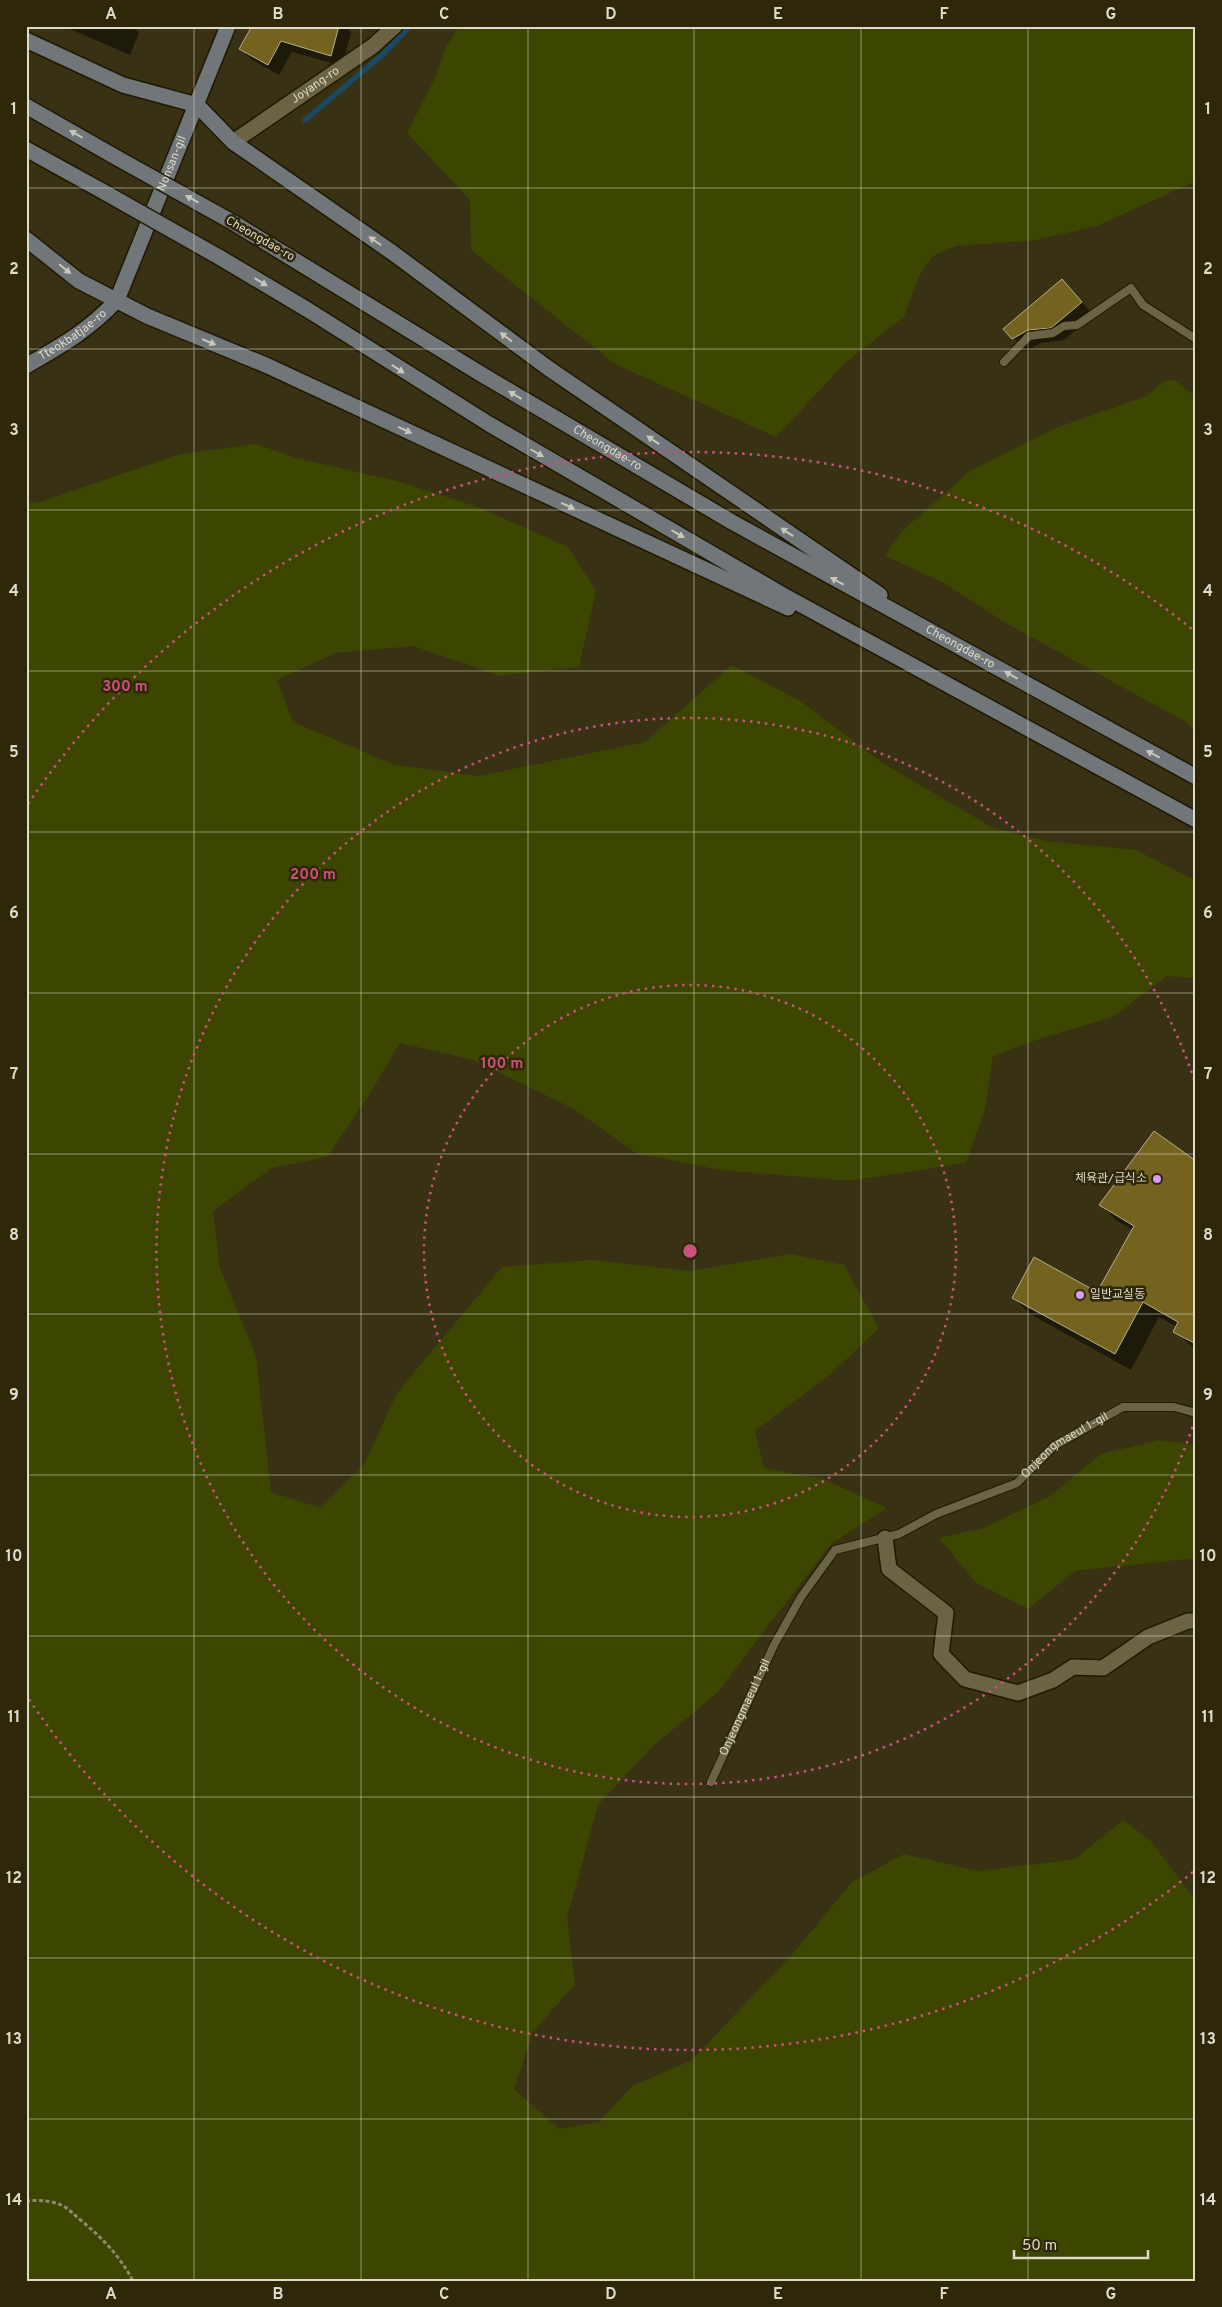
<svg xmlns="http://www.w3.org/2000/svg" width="1222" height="2307" font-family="Overpass,'Noto Sans KR',sans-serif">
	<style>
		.green { fill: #3c4600 }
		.shadow { fill: #0007 }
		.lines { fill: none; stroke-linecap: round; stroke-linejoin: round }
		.stream { stroke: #1a4a63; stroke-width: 5.5 }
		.building { fill: #73631e; stroke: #b7af8e }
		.lane-casing { stroke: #1f1900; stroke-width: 10 }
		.street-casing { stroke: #1f1900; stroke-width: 18 }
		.secondary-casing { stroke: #1f1900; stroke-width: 18 }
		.path { stroke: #8f8972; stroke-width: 3; stroke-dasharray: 4 2.5; stroke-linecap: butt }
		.lane { stroke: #6a6344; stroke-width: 8 }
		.street { stroke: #6a6344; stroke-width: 15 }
		.secondary { stroke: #70767a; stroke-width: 15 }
		.secondary-bridge-casing { stroke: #1f1900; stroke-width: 18; stroke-linecap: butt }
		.secondary-bridge { stroke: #70767a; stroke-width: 15 }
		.oneway { fill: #c9c7ba }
		.grid { fill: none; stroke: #dfdbca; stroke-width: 1; stroke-opacity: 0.55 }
		.ring { fill: none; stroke: #cb527c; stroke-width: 2.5; stroke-dasharray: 2.5 5 }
		.poi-dot { fill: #d79bf9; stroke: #2e2709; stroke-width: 2 }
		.labels { text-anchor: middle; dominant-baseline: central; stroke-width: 5; stroke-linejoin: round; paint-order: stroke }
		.street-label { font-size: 12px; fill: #dfdbca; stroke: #2e2709 }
		.poi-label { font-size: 12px; fill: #dfdbca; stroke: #2e2709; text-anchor: end }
		.centre { fill: #cb527c; stroke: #2e2709; stroke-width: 2.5 }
		.ring-label { font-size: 15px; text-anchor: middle; font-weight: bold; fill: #cb527c; stroke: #2e2709; stroke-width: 5; stroke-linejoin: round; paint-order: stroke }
		.neatline { fill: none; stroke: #dfdbca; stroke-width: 2 }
		.grid-label { font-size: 16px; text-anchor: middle; font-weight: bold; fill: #dfdbca }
	</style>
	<rect width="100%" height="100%" fill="#383114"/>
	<g class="green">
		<path d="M459,26H1196V181L1097,226L1031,241L956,246L933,256L919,276L904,317L846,362L776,437L615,364L471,250L470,200L407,133L435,78L446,47Z"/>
		<path d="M1166,380L1176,381L1196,397V733L1188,723L1009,625L944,583L885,556L902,531L970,471L1053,429L1147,396Z"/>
		<path d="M256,444L296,458L397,481L478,507L568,547L596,591L579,667L500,676L413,646L336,653L277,680L293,722L395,765L478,776L645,742L732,665L800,701L883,763L993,828L1046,841L1136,850L1196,881V979L1167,976L1113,1017L1042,1038L993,1056L985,1109L966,1163L849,1181L720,1170L636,1153L572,1108L473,1060L400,1043L371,1092L327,1157L272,1168L213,1211L220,1268L256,1356L271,1492L321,1508L365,1463L397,1393L502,1267L592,1260L690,1271L790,1254L844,1265L879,1328L831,1374L755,1431L764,1468L823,1479L887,1508L831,1544L716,1694L652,1747L598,1805L567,1918L575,1984L533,2032L514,2089L559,2129L599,2122L632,2086L692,2060L796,1950L852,1882L904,1854L978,1871L1075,1859L1123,1820L1150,1840L1196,1901V2281H26V503L40,502L180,454Z"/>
		<path d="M1160,1440L1196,1445V1558L1075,1571L1028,1609L976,1583L939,1538L984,1528L1050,1496L1101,1454Z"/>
	</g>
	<g class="shadow">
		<path d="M63,26H132L139,33L130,55Z"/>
		<path d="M311,26H345L351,33L342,66L292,52L279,75L252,60L241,49Z"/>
		<path d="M1074,293L1094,316L1064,340L1041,343L1026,351L1005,329Z"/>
		<path d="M1196,1164V1350L1175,1331L1177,1327L1159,1317L1131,1370L1030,1314L1014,1298L1098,1293L1133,1230L1117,1221L1101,1205Z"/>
	</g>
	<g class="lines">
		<path class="stream" d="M305,120L381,56L410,26"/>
	</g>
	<g class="building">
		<path d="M252,26H339L331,56L281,41L268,65L239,49Z"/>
		<path d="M1062,279L1082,302L1051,328L1028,330L1012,339L1003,329Z"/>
		<path d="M1154,1131L1196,1161V1344L1173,1332L1178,1322L1143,1302L1115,1354L1012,1298L1034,1257L1097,1292L1134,1226L1099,1205Z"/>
	</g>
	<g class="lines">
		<defs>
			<g id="lane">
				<path d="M1004,362L1029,336L1053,333L1064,326L1077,325L1131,288L1143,305L1196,339"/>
				<path id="s1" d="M711,1782L774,1645L801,1597L835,1550L899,1534L936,1514L1017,1483L1054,1446L1123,1407H1174L1196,1413"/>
			</g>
			<g id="street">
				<path id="s2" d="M233,142L373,46L395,26"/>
				<path d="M885,1538L889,1569L946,1613L941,1654L965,1679L1018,1693L1053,1680L1073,1667L1103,1668L1148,1637L1188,1621H1196"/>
			</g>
			<g id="secondary">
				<path d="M26,40L123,85L197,105L233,142L393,253L548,368L880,595"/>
				<path d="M26,106L119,159"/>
				<path d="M26,149L104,192"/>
				<path id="s3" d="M234,223L481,374L732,522L1196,777"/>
				<path d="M26,239L79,281L147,316L268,366L788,608"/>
				<path d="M219,257L308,310L489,424L783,595L1196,820"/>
				<path id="s4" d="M26,366C62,345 88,331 117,300L228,26"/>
			</g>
		</defs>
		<use href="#lane" class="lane-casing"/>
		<use href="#street" class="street-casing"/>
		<use href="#secondary" class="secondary-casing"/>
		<path class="path" d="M26,2201C38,2200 50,2200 61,2205C70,2209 75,2216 83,2222C103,2239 120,2256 133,2281"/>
		<use href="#lane" class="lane"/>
		<use href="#street" class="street"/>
		<use href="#secondary" class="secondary"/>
		<defs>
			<g id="secondary-bridge">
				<path d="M119,159L234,223"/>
				<path d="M104,192L219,257"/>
			</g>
		</defs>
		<use href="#secondary-bridge" class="secondary-bridge-casing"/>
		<use href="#secondary-bridge" class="secondary-bridge"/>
	</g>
	<defs><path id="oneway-solid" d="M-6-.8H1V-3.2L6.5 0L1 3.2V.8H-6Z" transform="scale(1.25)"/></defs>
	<g class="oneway">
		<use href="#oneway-solid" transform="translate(76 134) rotate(-150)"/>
		<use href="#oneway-solid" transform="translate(192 199) rotate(-151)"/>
		<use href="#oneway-solid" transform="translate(375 241) rotate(-145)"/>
		<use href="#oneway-solid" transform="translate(65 269) rotate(39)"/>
		<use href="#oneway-solid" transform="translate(261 282) rotate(31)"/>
		<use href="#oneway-solid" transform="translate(506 337) rotate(-143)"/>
		<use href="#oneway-solid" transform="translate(209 342) rotate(22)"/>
		<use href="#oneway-solid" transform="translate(398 369) rotate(33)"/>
		<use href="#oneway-solid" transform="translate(515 395) rotate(-149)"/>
		<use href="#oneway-solid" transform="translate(405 430) rotate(25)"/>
		<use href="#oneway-solid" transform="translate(653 440) rotate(-146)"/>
		<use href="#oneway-solid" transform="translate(537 453) rotate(30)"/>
		<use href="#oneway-solid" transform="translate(568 506) rotate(25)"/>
		<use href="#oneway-solid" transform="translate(787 532) rotate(-146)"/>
		<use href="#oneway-solid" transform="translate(678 534) rotate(30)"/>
		<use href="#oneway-solid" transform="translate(837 581) rotate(-151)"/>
		<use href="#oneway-solid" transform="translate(1011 675) rotate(-151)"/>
		<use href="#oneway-solid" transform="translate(1153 754) rotate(-152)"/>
	</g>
	<path class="grid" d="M194,26V2281M361,26V2281M528,26V2281M694,26V2281M861,26V2281M1028,26V2281M26,188H1196M26,349H1196M26,510H1196M26,671H1196M26,832H1196M26,993H1196M26,1154H1196M26,1314H1196M26,1475H1196M26,1636H1196M26,1797H1196M26,1958H1196M26,2119H1196"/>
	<g class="ring">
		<circle cx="690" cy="1251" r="266"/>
		<path d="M1195 1420A533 533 0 1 1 1195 1082"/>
		<path d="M1193 1872A799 799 0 0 1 28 1698M28 804A799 799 0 0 1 1193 630"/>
	</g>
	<g class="poi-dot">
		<circle cx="1157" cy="1179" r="5"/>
		<circle cx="1080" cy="1295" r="5"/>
	</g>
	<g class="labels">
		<g class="street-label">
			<text stroke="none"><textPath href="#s2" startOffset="100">Joyang-ro</textPath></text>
			<text stroke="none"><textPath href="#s4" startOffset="260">Nonsan-gil</textPath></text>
			<text transform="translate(260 239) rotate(30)">Cheongdae-ro</text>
			<text stroke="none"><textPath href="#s4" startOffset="56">Tteokbatjae-ro</textPath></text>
			<text stroke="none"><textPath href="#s3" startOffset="436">Cheongdae-ro</textPath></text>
			<text stroke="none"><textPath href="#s3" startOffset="841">Cheongdae-ro</textPath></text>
			<text stroke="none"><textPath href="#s1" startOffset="520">Onjeongmaeul 1-gil</textPath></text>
			<text stroke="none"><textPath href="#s1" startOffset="82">Onjeongmaeul 1-gil</textPath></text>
		</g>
		<g class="poi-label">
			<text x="1147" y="1179">체육관/급식소</text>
			<text x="1090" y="1295" text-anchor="start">일반교실동</text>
		</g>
	</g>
	<circle cx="690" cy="1251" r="8" class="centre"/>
	<g class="ring-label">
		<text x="125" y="691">300 m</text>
		<text x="313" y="879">200 m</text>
		<text x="502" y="1068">100 m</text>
	</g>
	<rect width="1222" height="2307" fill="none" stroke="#2e2709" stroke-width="55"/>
	<path d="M1014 2250v8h134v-8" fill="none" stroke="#dfdbca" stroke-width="2.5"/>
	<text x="1022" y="2250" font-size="15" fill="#dfdbca" stroke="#2e2709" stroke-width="4" paint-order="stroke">50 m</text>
	<rect x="28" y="28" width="1166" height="2252" class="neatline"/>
	<g class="grid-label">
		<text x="111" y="19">A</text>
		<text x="278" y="19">B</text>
		<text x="444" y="19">C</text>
		<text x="611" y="19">D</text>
		<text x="778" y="19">E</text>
		<text x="944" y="19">F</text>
		<text x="1111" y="19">G</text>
		<text x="14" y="114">1</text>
		<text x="1208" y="114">1</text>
		<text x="14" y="274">2</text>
		<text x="1208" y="274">2</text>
		<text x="14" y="435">3</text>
		<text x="1208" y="435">3</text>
		<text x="14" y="596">4</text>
		<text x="1208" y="596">4</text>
		<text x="14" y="757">5</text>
		<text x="1208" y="757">5</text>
		<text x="14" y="918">6</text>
		<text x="1208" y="918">6</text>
		<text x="14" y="1079">7</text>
		<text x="1208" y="1079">7</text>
		<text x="14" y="1240">8</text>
		<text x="1208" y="1240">8</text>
		<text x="14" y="1400">9</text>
		<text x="1208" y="1400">9</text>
		<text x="14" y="1561">10</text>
		<text x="1208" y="1561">10</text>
		<text x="14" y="1722">11</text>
		<text x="1208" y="1722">11</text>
		<text x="14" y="1883">12</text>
		<text x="1208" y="1883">12</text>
		<text x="14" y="2044">13</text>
		<text x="1208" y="2044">13</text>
		<text x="14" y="2205">14</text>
		<text x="1208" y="2205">14</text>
		<text x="111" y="2299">A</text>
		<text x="278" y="2299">B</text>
		<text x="444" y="2299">C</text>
		<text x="611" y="2299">D</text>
		<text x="778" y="2299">E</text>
		<text x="944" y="2299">F</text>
		<text x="1111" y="2299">G</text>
	</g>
</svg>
